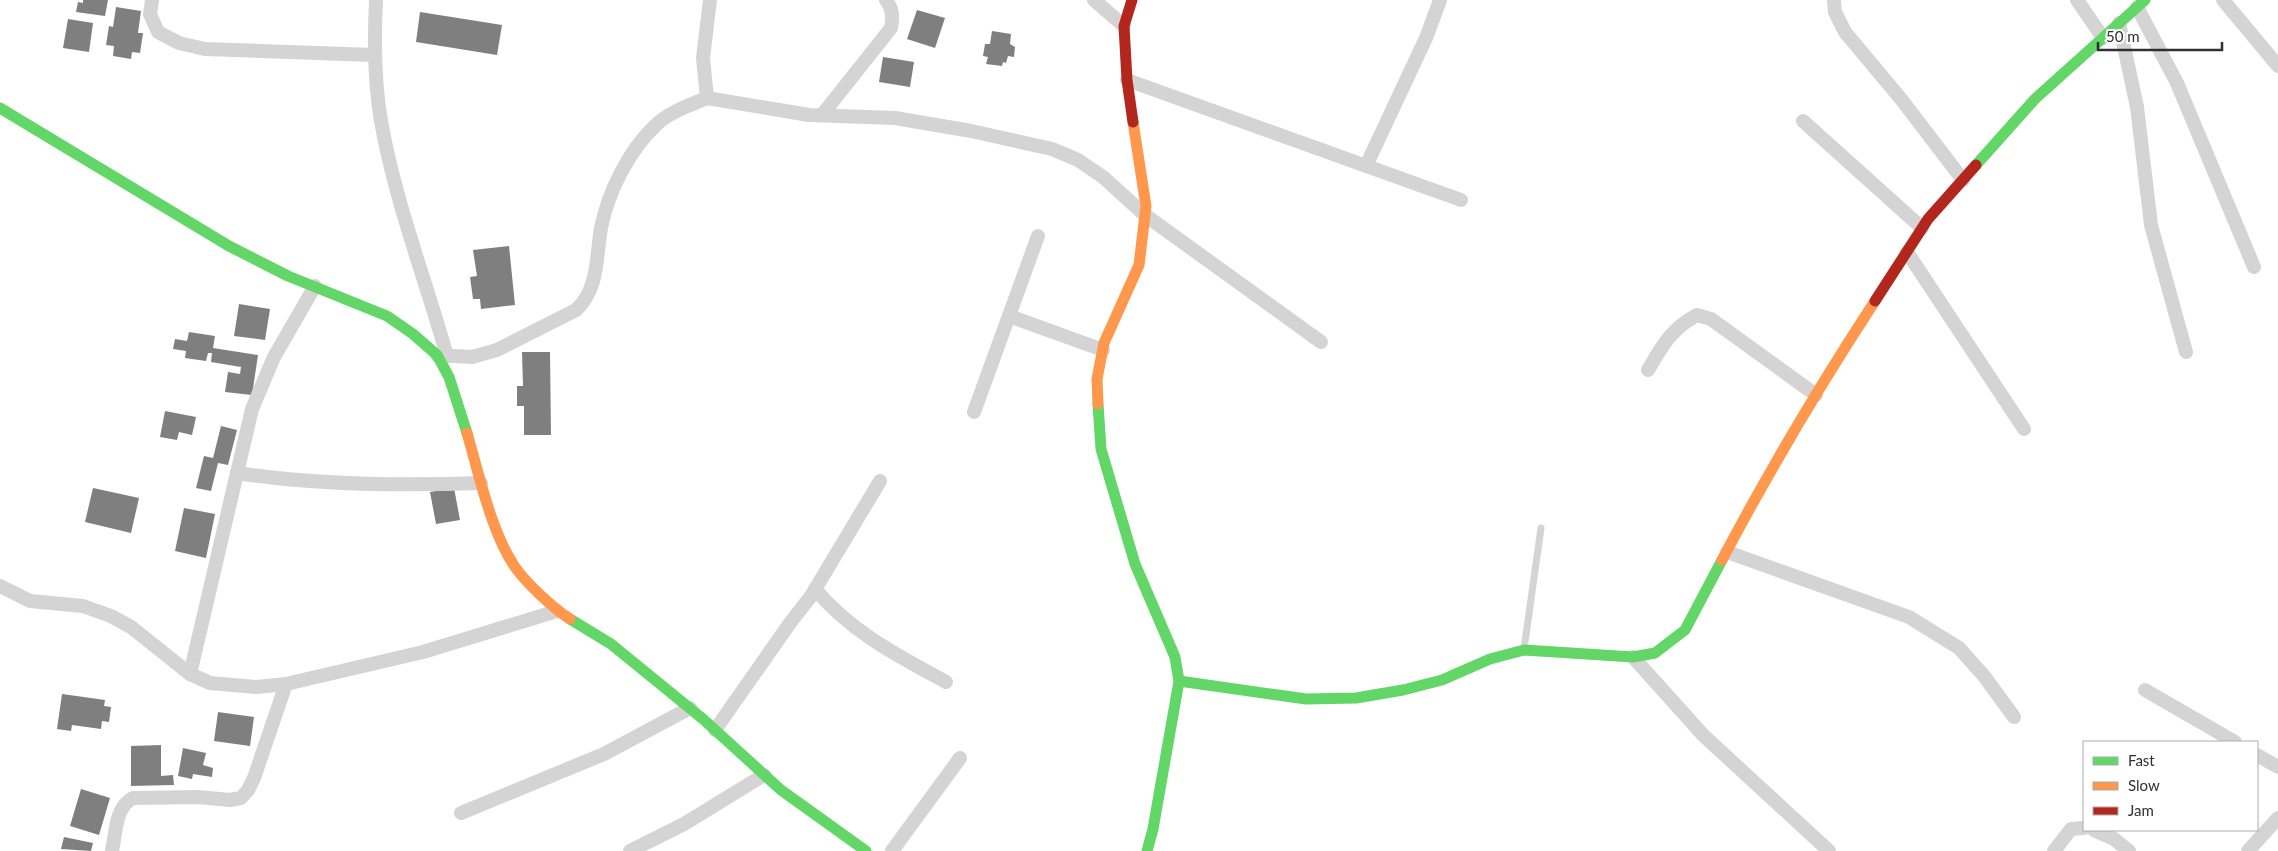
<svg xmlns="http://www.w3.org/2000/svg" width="2278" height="851" font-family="Lato,sans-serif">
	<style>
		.building { fill: #7f7f7f }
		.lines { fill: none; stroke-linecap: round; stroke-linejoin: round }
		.lane { stroke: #d4d4d4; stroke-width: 7 }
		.street { stroke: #d4d4d4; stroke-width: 14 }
		.fast { stroke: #63d668; stroke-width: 11 }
		.slow { stroke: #ff974d; stroke-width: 11 }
		.jam { stroke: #b3261e; stroke-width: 11 }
	</style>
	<rect width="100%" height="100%" fill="#fff"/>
	<g class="building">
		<path d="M83,0H108L105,16L76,12L78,2L83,3Z"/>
		<path d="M116,7L141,11L138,33H143L140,53L132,52L131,59L113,56L114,46L106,45L109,26L113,27Z"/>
		<path d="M917,10L945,18L935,48L907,39Z"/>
		<path d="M420,12L502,25L497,55L416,42Z"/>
		<path d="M68,19L93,23L89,52L63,48Z"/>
		<path d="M992,31L1011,34L1010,44L1015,47L1014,57L1008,56L1006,63L1003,62L1002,66L986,64L988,57L983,56L985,44H990Z"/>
		<path d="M883,57L914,62L910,87L879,82Z"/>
		<path d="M509,246L515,305L481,309L480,299H473L470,277L477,276L473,250Z"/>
		<path d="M239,304L270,309L265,340L234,336Z"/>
		<path d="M189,332L215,336L213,348L258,355L252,395L225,392L228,372L240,374L241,367L211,362L212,353H208L206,361L185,358L186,351L173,349L175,339L187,341Z"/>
		<path d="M522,352H550L551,435H524V406H517V386H523Z"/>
		<path d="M165,411L196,417L192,435L179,432L177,440L160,437Z"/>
		<path d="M221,426L237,430L228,465L218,463L211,491L196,488L204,456L213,458Z"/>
		<path d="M93,488L139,498L131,533L85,522Z"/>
		<path d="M454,488L460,520L436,524L430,492Z"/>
		<path d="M184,508L215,514L206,558L175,551Z"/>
		<path d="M62,694L105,700L104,706L111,707L109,722L102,721L101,729L72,725L71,731L57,729Z"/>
		<path d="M218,712L254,717L250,746L214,741Z"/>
		<path d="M161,745V776L173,775L174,785L131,786V746Z"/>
		<path d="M183,748L206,753L203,765L213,768L212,777L193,774L192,779L178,776Z"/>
		<path d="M81,789L110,798L99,835L70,826Z"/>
		<path d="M64,837L93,843L91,851L61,849Z"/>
	</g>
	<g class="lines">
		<path class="lane" d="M1524,649L1541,528"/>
		<g class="street">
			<path d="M152,0L150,14L158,32L179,43L205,49L374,55"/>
			<path d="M376,0C374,41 374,81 381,121C395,201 425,278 447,356"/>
			<path d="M710,0L703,58L707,98L809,115L895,118L971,131L1052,149L1078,160L1103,177L1145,215L1321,342"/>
			<path d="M1094,0L1124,26"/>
			<path d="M1834,0L1835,12L1845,32L1901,99L1963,180"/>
			<path d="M2077,0L2103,38"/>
			<path d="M2223,0L2278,66"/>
			<path d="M2137,7L2177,83L2254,267"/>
			<path d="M2119,23L2137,107L2151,225L2186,352"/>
			<path d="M1127,80L1461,200"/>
			<path d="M822,115L891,28C893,17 893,9 886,0"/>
			<path d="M1803,121L1922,228"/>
			<path d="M1366,166L1426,38L1440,0"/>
			<path d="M1907,252L2024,429"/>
			<path d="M1009,316L1103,350"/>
			<path d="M437,355L472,357L497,350L576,310C599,289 596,256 601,228C608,192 629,150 656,125C669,112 690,105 707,98"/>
			<path d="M1648,370C1662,346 1671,329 1697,315L1711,319L1816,395"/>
			<path d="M974,412L1038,236"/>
			<path d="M237,473C318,485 400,486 481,483"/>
			<path d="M1727,552L1909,617L1959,648L1984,676L2014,717"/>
			<path d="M0,586L30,601L83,606L111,616L131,627L190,674L210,683L256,687L286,684L423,652L557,611"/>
			<path d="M815,589C851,632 898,656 946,682"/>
			<path d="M1633,657L1703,735L1829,851"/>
			<path d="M190,674L252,409L274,357L315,286"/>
			<path d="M2145,690L2235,742"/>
			<path d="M715,730L790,623L811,596L880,481"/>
			<path d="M2257,755L2278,767"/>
			<path d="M461,813L604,754L690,708"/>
			<path d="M2094,830L2114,839L2129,851"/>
			<path d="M112,851C116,833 115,807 133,798L198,797L230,800L241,798L248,790L254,778L286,684"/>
			<path d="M630,851L684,824L764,775"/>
			<path d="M892,851L960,758"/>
			<path d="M2054,851L2071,829L2084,828"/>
			<path d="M2248,851L2278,818"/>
		</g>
		<g class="fast">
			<path d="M0,108L229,246L288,276L387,316L413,334L437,355L449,377L467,433"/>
			<path d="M1976,165L2035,99L2145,0"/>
			<path d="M1098,404L1101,449L1135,564L1175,657L1179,681L1153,829L1147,851"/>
			<path d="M570,619L611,644L703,719L781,790L866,851"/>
			<path d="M1179,681L1306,699L1356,698L1403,690L1442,680L1490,659L1524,650L1633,657L1655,653L1685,630L1722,560"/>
		</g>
		<g class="slow">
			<path d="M1098,404L1097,379L1104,343L1139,265L1146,206L1133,122"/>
			<path d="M467,433C479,474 491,532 515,567C526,583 554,609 570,619"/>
			<path d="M1722,560C1769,471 1820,385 1875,301"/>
		</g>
		<g class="jam">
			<path d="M1132,0L1124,26L1127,80L1133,122"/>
			<path d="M1875,301L1928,219L1976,165"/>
		</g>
	</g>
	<rect x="2083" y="741" width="175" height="90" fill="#ffffff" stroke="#acacac"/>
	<rect x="2093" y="757" width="25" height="8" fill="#63d668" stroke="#acacac"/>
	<text x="2128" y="766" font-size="15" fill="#303030">Fast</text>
	<rect x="2093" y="782" width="25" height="8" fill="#ff974d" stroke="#acacac"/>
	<text x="2128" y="791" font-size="15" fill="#303030">Slow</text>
	<rect x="2093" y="807" width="25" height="8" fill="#b3261e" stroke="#acacac"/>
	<text x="2128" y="816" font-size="15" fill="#303030">Jam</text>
	<path d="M2098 42v8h124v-8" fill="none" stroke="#303030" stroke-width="2.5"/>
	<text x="2106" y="42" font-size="15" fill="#303030" stroke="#ffffff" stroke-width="4" paint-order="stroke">50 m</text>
</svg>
